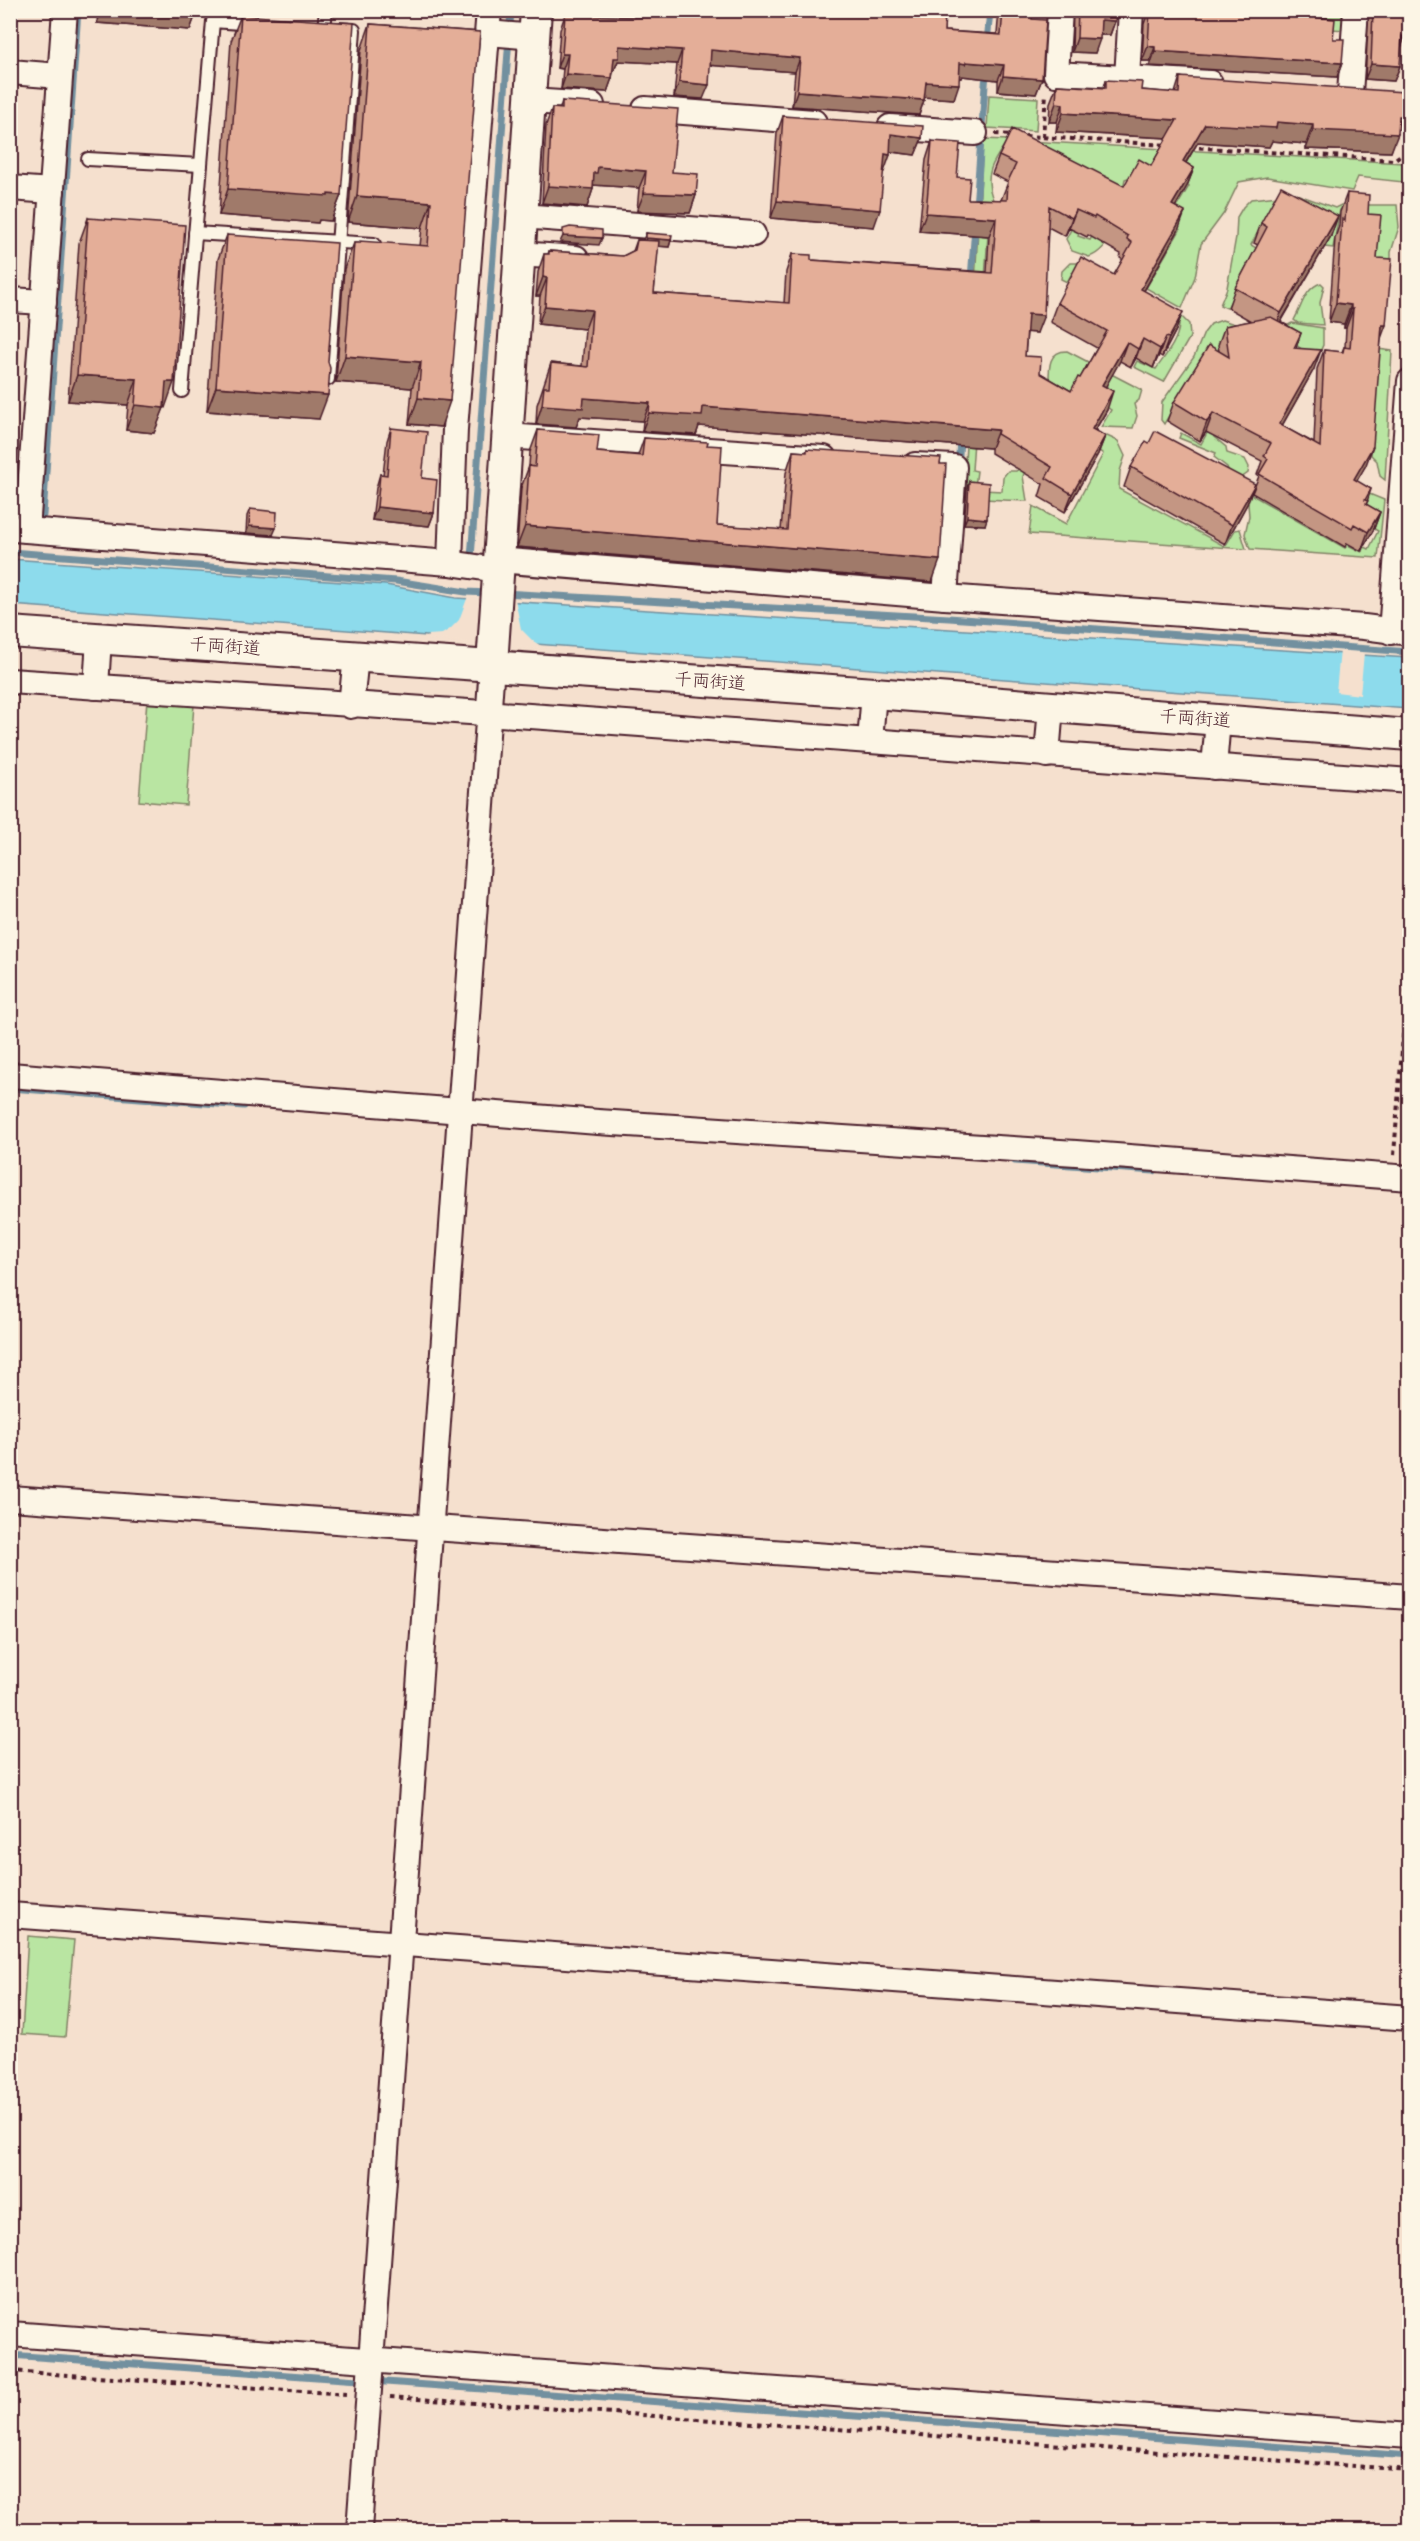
<svg xmlns="http://www.w3.org/2000/svg" width="1420" height="2541" font-family="Itim,'Klee One',sans-serif">
	<style>
		.green { fill: #b9e5a2; stroke: #828266; stroke-width: 1.5 }
		.water { fill: #8ddbec; stroke: #72909f; stroke-width: 1.5 }
		.pier { fill: #f5e0ce }
		.lines { fill: none; stroke-linecap: round; stroke-linejoin: round }
		.stream { stroke: #72909f; stroke-width: 7 }
		.service-casing { stroke: #4a1f2b; stroke-width: 16 }
		.minor-casing { stroke: #4a1f2b; stroke-width: 28 }
		.tertiary-casing { stroke: #4a1f2b; stroke-width: 34 }
		.path { stroke: #4a1f2b; stroke-width: 4; stroke-dasharray: 4.5 4.5; stroke-linecap: butt }
		.service { stroke: #fcf5e5; stroke-width: 12 }
		.minor { stroke: #fcf5e5; stroke-width: 24 }
		.tertiary { stroke: #fcf5e5; stroke-width: 30 }
		.wall { fill: #c49683; stroke: #4a1f2b; stroke-width: 1.5; fill-rule: evenodd }
		.shaded-wall { fill: #a07a6a; stroke: #4a1f2b; stroke-width: 1.5 }
		.building { fill: #e4ae98; stroke: #4a1f2b; stroke-width: 1.5; fill-rule: evenodd }
		.labels { text-anchor: middle; dominant-baseline: central; stroke-width: 4.5; stroke-linejoin: round; paint-order: stroke }
		.street-label { font-size: 18px; fill: #4a1f2b; stroke: #fcf5e5 }
	</style>
	<rect width="100%" height="100%" fill="#f5e0ce"/>
	<filter id="ink" filterUnits="userSpaceOnUse"><feTurbulence type="fractalNoise" baseFrequency=".0167" numOctaves="2"/><feDisplacementMap in="SourceGraphic" scale="12" xChannelSelector="R" yChannelSelector="G"/><feConvolveMatrix kernelMatrix="1 2 1 2 8 2 1 2 1" color-interpolation-filters="sRGB"/></filter>
	<g filter="url(#ink)">
		<g class="green">
			<path d="M1293,11H1347L1345,30L1292,26Z"/>
			<path d="M989,95L1038,98L1036,131L987,128Z"/>
			<path d="M983,139L1008,140C995,159 983,173 992,197C995,206 999,206 1000,218H993L988,234L972,470L977,471L975,487L982,490L1002,491L1003,477L1008,471H1016L1029,462L1023,476L1027,501L963,498Z"/>
			<path d="M1011,140L1403,163V182L1358,177L1352,191L1267,177L1239,182L1224,213L1201,244L1195,277L1182,308L1146,288L1180,230L1167,223L1189,186C1167,173 1149,169 1125,179C1120,202 1117,248 1089,257L1072,251L1066,239L1073,226L1081,227L1078,236L1090,240L1114,197Z"/>
			<path d="M1296,194L1335,208L1341,205H1397L1399,227L1391,252V265L1379,273L1366,212L1340,210L1333,248L1325,247V228L1273,204L1251,245L1258,249L1227,308L1220,305L1227,288L1236,237L1237,217L1243,207L1251,199Z"/>
			<path d="M1070,263H1090L1180,315L1189,324L1190,337L1164,382L1134,367L1137,361L1156,369C1165,356 1178,341 1179,325L1072,273L1067,282L1061,279L1062,271Z"/>
			<path d="M1321,283L1324,286L1320,303L1323,325L1298,323L1294,320C1302,306 1305,288 1321,283Z"/>
			<path d="M1222,320L1260,332L1201,362L1164,424L1161,420L1162,402L1194,357L1204,333L1211,324Z"/>
			<path d="M1292,323L1323,328V345L1309,376L1303,350L1276,331Z"/>
			<path d="M1378,349L1392,351L1385,480L1380,476L1377,461L1371,455Z"/>
			<path d="M1067,351L1142,390L1139,400L1134,404L1137,416L1133,428L1101,427L1111,410L1099,402L1107,386L1085,374L1073,395L1049,383C1049,368 1048,351 1067,351Z"/>
			<path d="M1212,424L1214,437L1226,447L1227,453L1245,459L1249,467L1248,473L1241,478L1230,475L1227,467L1214,457L1216,453L1179,438L1181,433L1201,444Z"/>
			<path d="M1107,436L1118,441L1125,456L1120,471L1119,489L1224,546L1226,545L1235,530L1240,529L1246,549L1029,534L1033,506L1066,524L1103,454L1096,448L1100,441Z"/>
			<path d="M1247,492L1345,548L1348,545L1362,552L1365,547L1369,549L1378,531L1361,521L1367,493L1384,500L1378,558L1250,549L1245,534L1249,516Z"/>
			<path d="M147,700L194,705L186,805L139,801Z"/>
			<path d="M28,1936L74,1940L65,2037L22,2034Z"/>
		</g>
		<path class="water" d="M10,559L386,585L456,598L1409,658V709L11,605Z"/>
		<g class="pier">
			<path d="M468,596L515,599L521,629L533,641L548,650L427,639L428,635L442,634L450,629L459,620Z"/>
			<path d="M1340,650L1410,655L1409,656L1364,653L1360,695L1336,692Z"/>
		</g>
		<g class="lines">
			<g class="stream">
				<path d="M987,43L990,10"/>
				<path d="M976,207L986,72"/>
				<path d="M971,279L975,227"/>
				<path d="M959,455L960,437"/>
				<path d="M43,515L78,10"/>
				<path d="M10,552L396,581L466,592L489,593"/>
				<path d="M471,558L511,10"/>
				<path d="M503,593L949,618L1410,652"/>
				<path d="M10,1088L244,1106"/>
				<path d="M1015,1161L1154,1171"/>
				<path d="M10,2355L1410,2456"/>
			</g>
			<defs>
				<g id="service">
					<path d="M316,28H324L326,10"/>
					<path d="M88,159L201,165"/>
					<path d="M195,233L374,244"/>
					<path d="M328,379L354,30L337,29"/>
					<path d="M182,391L213,21L254,24"/>
				</g>
				<g id="minor">
					<path d="M1060,10L1056,74L1210,83"/>
					<path d="M488,33L535,37"/>
					<path d="M10,72L60,76"/>
					<path d="M1127,78L1131,10"/>
					<path d="M1350,93L1356,10"/>
					<path d="M530,101L592,105"/>
					<path d="M645,109L814,122"/>
					<path d="M890,127L975,133"/>
					<path d="M10,188L52,191"/>
					<path d="M522,216L753,234"/>
					<path d="M519,254L576,258"/>
					<path d="M10,300L44,302"/>
					<path d="M506,436L824,458"/>
					<path d="M915,465L954,467L945,597"/>
					<path d="M13,529L450,563L497,570"/>
					<path d="M27,530L65,10"/>
					<path d="M497,560L945,597L1364,627L1410,633"/>
					<path d="M450,563L455,429L489,10"/>
					<path d="M1391,632L1410,381"/>
					<path d="M10,681C193,694 376,705 559,718C843,737 1126,762 1410,781"/>
					<path d="M96,687L99,638"/>
					<path d="M351,706L356,655"/>
					<path d="M870,741L874,693"/>
					<path d="M1047,755L1051,707"/>
					<path d="M1214,767L1218,720"/>
					<path d="M10,1075L598,1122L1076,1153L1410,1178"/>
					<path d="M10,1498L1410,1597"/>
					<path d="M10,1915L1410,2018"/>
					<path d="M10,2334L1410,2436"/>
					<path d="M359,2530L492,665"/>
				</g>
				<g id="tertiary">
					<path d="M10,632L874,693L1410,735"/>
					<path d="M492,665L536,10"/>
				</g>
			</defs>
			<use href="#service" class="service-casing"/>
			<use href="#minor" class="minor-casing"/>
			<use href="#tertiary" class="tertiary-casing"/>
			<g class="path">
				<path d="M995,134L1012,135"/>
				<path d="M1025,136L1167,145"/>
				<path d="M1043,137L1046,93"/>
				<path d="M1190,147L1394,160L1410,148"/>
				<path d="M1394,1155L1410,944"/>
				<path d="M10,2371L346,2394"/>
				<path d="M390,2397L1410,2470"/>
			</g>
			<use href="#service" class="service"/>
			<use href="#minor" class="minor"/>
			<use href="#tertiary" class="tertiary"/>
		</g>
		<g class="wall">
			<path d="M98,10H197L190,30L97,23Z"/>
			<path d="M644,10H945L944,31L997,34L999,10H1033L1032,19L1042,79L1036,94L998,91V80L962,76L961,78H959L954,99L925,97L919,115L792,106L795,72L710,65L703,99L674,97L677,64L618,61L613,73L612,78L607,92L561,89L563,69L557,68L560,30L565,15L644,17Z"/>
			<path d="M1073,10H1116L1115,21L1110,35H1100L1095,53L1072,52Z"/>
			<path d="M1149,10L1192,12V10H1283V14L1333,39L1342,63L1337,77L1150,66V61H1142L1144,24Z"/>
			<path d="M1369,10H1407L1401,48L1400,66L1394,81L1365,79Z"/>
			<path d="M241,15L341,195L331,221L319,220L318,223L219,215L231,41Z"/>
			<path d="M370,24L480,32L441,427L409,424L412,388L336,382L344,269L354,243L420,246L422,228L348,222L361,50Z"/>
			<path d="M1180,77L1398,128L1391,152L1306,149V144L1272,141L1269,147L1198,142L1186,163L1194,168L1187,186L1175,207L1178,231L1144,291L1176,330L1162,357L1159,355L1153,368L1136,358L1131,367L1120,361L1105,387L1107,410L1095,430L1105,436L1098,454L1065,512L1039,497L1043,484L991,453V448L699,426L696,435L642,431L643,421L580,417L576,427L536,424L537,405L551,363L582,366L585,329L538,324L540,296H536L538,272L544,254H548L549,251L623,256L633,251L637,240H643L646,233L671,240L669,247L658,246L654,293L784,303L786,272L792,254L811,260L987,272L989,236L919,231L926,160L932,141L957,177L968,199L1001,200L1008,182L992,174L999,156L1124,186L1151,166L1167,138L1056,132L1057,122H1049L1050,103L1057,85L1104,87L1106,80L1141,90L1175,93ZM1048,227L1065,236L1069,228L1087,237L1088,235L1121,254L1120,258L1123,260L1114,275L1057,303L1050,322L1097,348L1080,378L1071,391L1040,373L1025,356L1027,332L1037,333Z"/>
			<path d="M562,101L672,172L696,195L690,213L637,211L639,188L593,185V189L587,207L542,203L546,125L552,108H560Z"/>
			<path d="M783,116L922,138L915,155L890,152L883,172L874,227L771,218L777,133Z"/>
			<path d="M1347,193L1368,214L1377,258L1381,340L1366,465L1356,481L1371,489L1366,505L1380,512L1373,531L1361,551L1347,543L1345,547L1252,493L1259,476L1257,475L1262,461L1206,432L1200,441L1167,421L1174,402L1219,351L1218,345L1225,326L1251,321L1228,308L1235,288L1258,245L1254,243L1261,223L1331,236L1281,322L1301,333L1296,348L1314,369L1282,426L1314,443L1317,369L1324,350L1342,352L1344,347H1345L1346,328H1344V324L1329,322L1335,238L1339,226L1340,212Z"/>
			<path d="M88,218L165,408L164,407L154,433L126,430L128,405L68,401L79,243Z"/>
			<path d="M227,235L319,419L207,411L218,259Z"/>
			<path d="M391,428L422,478L434,513L429,526L372,520L376,488L380,474L383,475L387,441Z"/>
			<path d="M538,430L597,452L638,455L644,438L707,445L717,525L781,530L786,473L793,451L806,452L807,449L932,582L517,547L521,488L529,466L530,452Z"/>
			<path d="M1131,467L1247,504L1225,544L1124,487Z"/>
			<path d="M969,481L985,525L964,524L967,488Z"/>
			<path d="M250,509L273,535L246,533L247,516Z"/>
		</g>
		<g class="shaded-wall">
			<path d="M102,10L197,11L190,30L97,23Z"/>
			<path d="M1101,20L1115,21L1110,35H1096Z"/>
			<path d="M1402,36L1405,37L1400,51Z"/>
			<path d="M1077,38L1100,39L1095,53L1072,52Z"/>
			<path d="M619,46L682,50L677,64L618,61L613,73H608Z"/>
			<path d="M1148,46L1155,47L1150,61H1142Z"/>
			<path d="M711,50L800,58L795,72L706,65Z"/>
			<path d="M1155,51L1342,63L1337,77L1150,66Z"/>
			<path d="M562,54H568L563,69L557,68Z"/>
			<path d="M966,62L1004,65L998,80L962,76L961,78H954L960,63Z"/>
			<path d="M1371,64L1400,66L1394,81L1365,79Z"/>
			<path d="M566,74L612,78L607,92L561,89Z"/>
			<path d="M1003,76L1042,79L1036,94L998,91Z"/>
			<path d="M679,82L709,85L703,99L674,97Z"/>
			<path d="M926,82L959,84L954,99L921,97Z"/>
			<path d="M797,91L924,100L919,115L792,106Z"/>
			<path d="M1056,103L1063,104L1057,122H1049Z"/>
			<path d="M1063,113L1177,120L1170,138L1056,132Z"/>
			<path d="M1399,116H1402L1396,134H1398L1391,152L1306,149L1313,130Z"/>
			<path d="M1277,122L1313,125L1306,144L1272,141L1269,147L1198,142L1176,179L1183,161L1205,124Z"/>
			<path d="M891,134L922,138L915,155L885,151Z"/>
			<path d="M885,154L890,155L884,172L878,171Z"/>
			<path d="M598,167L646,171L639,188L593,185V189L587,207L542,203L548,186L594,173Z"/>
			<path d="M1194,168L1187,186L1166,223L1172,205Z"/>
			<path d="M228,189L341,195L331,221L319,220L318,223L219,215Z"/>
			<path d="M644,193L696,195L690,213L637,211Z"/>
			<path d="M357,196L431,202L422,228L348,222Z"/>
			<path d="M777,201L880,210L874,227L771,218Z"/>
			<path d="M1076,210L1069,228L1065,236L1072,218Z"/>
			<path d="M1185,212L1178,231L1134,308L1141,289Z"/>
			<path d="M926,213L996,218L989,236L919,231Z"/>
			<path d="M1338,216L1331,236L1274,333L1281,313Z"/>
			<path d="M563,236L602,238L599,245L560,242Z"/>
			<path d="M646,238L671,240L669,247L643,245Z"/>
			<path d="M543,277L547,278L540,296H536Z"/>
			<path d="M1336,303L1351,305L1344,324L1329,322Z"/>
			<path d="M545,306L592,310L585,329L538,324Z"/>
			<path d="M1351,309H1353L1346,328H1344Z"/>
			<path d="M1183,312L1176,330L1162,357L1169,338Z"/>
			<path d="M1028,314L1044,315L1037,333L1021,332Z"/>
			<path d="M1382,325H1386L1379,344Z"/>
			<path d="M1166,337L1159,355L1153,368L1160,349Z"/>
			<path d="M1143,339L1136,358L1131,367L1138,349Z"/>
			<path d="M1127,342L1120,361L1096,404L1102,385Z"/>
			<path d="M1321,350L1314,369L1272,443L1279,424Z"/>
			<path d="M345,356L421,362L412,388L336,382Z"/>
			<path d="M77,375L137,379L128,405L68,401Z"/>
			<path d="M166,382H174L165,408L158,407L164,408L154,433L126,430L135,405Z"/>
			<path d="M216,387L328,395L319,419L207,411Z"/>
			<path d="M1113,391L1107,410L1085,447L1092,429Z"/>
			<path d="M418,398L450,401L441,427L409,424Z"/>
			<path d="M584,398L650,403L643,421L580,417L576,427L536,424L542,405Z"/>
			<path d="M703,407L998,430L991,448L699,426L696,435L642,431L649,413Z"/>
			<path d="M1213,413L1206,432L1200,441L1207,422Z"/>
			<path d="M1105,436L1098,454L1065,512L1072,494Z"/>
			<path d="M1373,446L1366,465L1347,498L1354,479Z"/>
			<path d="M1255,484L1247,504L1225,544L1232,525Z"/>
			<path d="M377,507L434,513L429,526L372,520Z"/>
			<path d="M1380,512L1373,531L1361,551L1368,532Z"/>
			<path d="M967,517L987,519L985,525L964,524Z"/>
			<path d="M249,526L276,528L273,535L246,533Z"/>
			<path d="M525,526L940,560L932,582L517,547Z"/>
		</g>
		<g class="building">
			<path d="M649,10H945L944,31L1001,35L1003,10H1033L1032,19L1046,20L1042,79L1003,76L1004,65L966,62V64L960,63L959,84L926,82L924,100L797,91L800,58L711,50L709,85L679,82L682,50L619,46V58H614L612,78L566,74L568,54H562L565,15L648,17Z"/>
			<path d="M1078,10H1116L1115,21L1101,20L1100,39L1077,38Z"/>
			<path d="M1150,10L1196,12L1197,10H1283V14L1335,19L1333,39H1344L1342,63L1155,51V47L1148,46Z"/>
			<path d="M1373,10H1407L1405,37L1402,36L1400,66L1371,64Z"/>
			<path d="M241,15L354,23L341,195L328,194V196L228,189Z"/>
			<path d="M370,24L480,32L450,401L418,398L421,362L345,356L354,243H360V241L428,246L431,202L357,196Z"/>
			<path d="M1180,77L1404,92L1402,116H1399L1398,134L1313,130V125L1277,122L1276,128L1205,124L1183,161L1194,168L1172,205L1185,212L1141,289L1183,312L1169,338L1166,337L1160,349L1143,339L1138,349L1127,342L1102,385L1113,391L1092,429L1105,436L1072,494L1046,478L1052,467L997,434L998,430L703,407L702,416L649,413L650,403L584,398L583,408L542,405L544,387H549L551,363L588,367L592,310L545,306L547,278L543,277L544,254H549V251L623,256L635,250L637,240L659,241L654,293L789,303L792,254L811,255V260L992,273L996,218L926,213L932,141L960,143L957,177L970,178L968,199L1007,200L1008,181L1016,164L999,156L1012,129L1124,186L1139,159L1151,166L1177,120L1063,113V104L1056,103L1057,85L1106,88V80L1142,82L1141,90L1179,93ZM1049,206L1072,218L1076,210L1094,218L1095,216L1128,236L1127,239L1132,243L1114,275L1081,257L1057,303L1107,331L1080,378L1078,377L1071,391L1040,373L1041,357L1025,356L1028,314L1044,315Z"/>
			<path d="M562,101L678,109L672,172L698,174L696,195L644,193L646,171L598,167L597,173H594L593,189L548,186L552,108L562,109Z"/>
			<path d="M783,116L923,126L922,138L891,134L890,155L885,154L880,210L777,201Z"/>
			<path d="M1281,186L1338,216L1281,313L1235,288L1267,227L1261,223Z"/>
			<path d="M1347,193L1369,195L1368,214L1381,215L1377,258L1392,259L1386,325H1382L1373,446L1354,479L1371,489L1365,500L1368,501L1366,504L1380,512L1368,532L1354,524L1352,528L1259,474L1268,459L1264,456L1271,443L1213,413L1207,422L1174,402L1209,345L1229,357L1225,326L1271,317L1301,333L1294,348L1321,350L1279,424L1320,447L1324,350L1343,352L1344,347L1350,348L1353,309H1351V305L1336,303L1342,219L1345,221Z"/>
			<path d="M88,218L185,225L174,382H166L164,408L135,405L137,379L77,375Z"/>
			<path d="M570,227L602,230V238L563,236V229Z"/>
			<path d="M646,233L672,235L671,240L646,238Z"/>
			<path d="M227,235L337,243L328,362L330,368L328,395L216,387Z"/>
			<path d="M391,428L427,432L422,478L437,480L434,513L377,507L380,474L387,475Z"/>
			<path d="M538,430L599,435L597,452L642,456L644,438L708,442L707,445L722,446L717,525L787,530L793,451L807,452V449L941,458L940,464H946L940,560L525,526L529,466L535,467Z"/>
			<path d="M1155,431L1255,484L1232,525L1131,467L1146,441L1149,443Z"/>
			<path d="M969,481L989,483L987,519L967,517Z"/>
			<path d="M250,509L277,512L276,528L249,526Z"/>
		</g>
	</g>
	<g class="labels">
		<g class="street-label">
			<text transform="translate(225 646) rotate(4)">千両街道</text>
			<text transform="translate(710 681) rotate(4)">千両街道</text>
			<text transform="translate(1195 718) rotate(4)">千両街道</text>
		</g>
	</g>
	<rect width="1420" height="2541" fill="none" stroke="#fcf5e5" stroke-width="36"/>
	<rect x="18" y="18" width="1384" height="2505" fill="none" stroke="#4a1f2b" stroke-width="2" filter="url(#ink)"/>
</svg>
